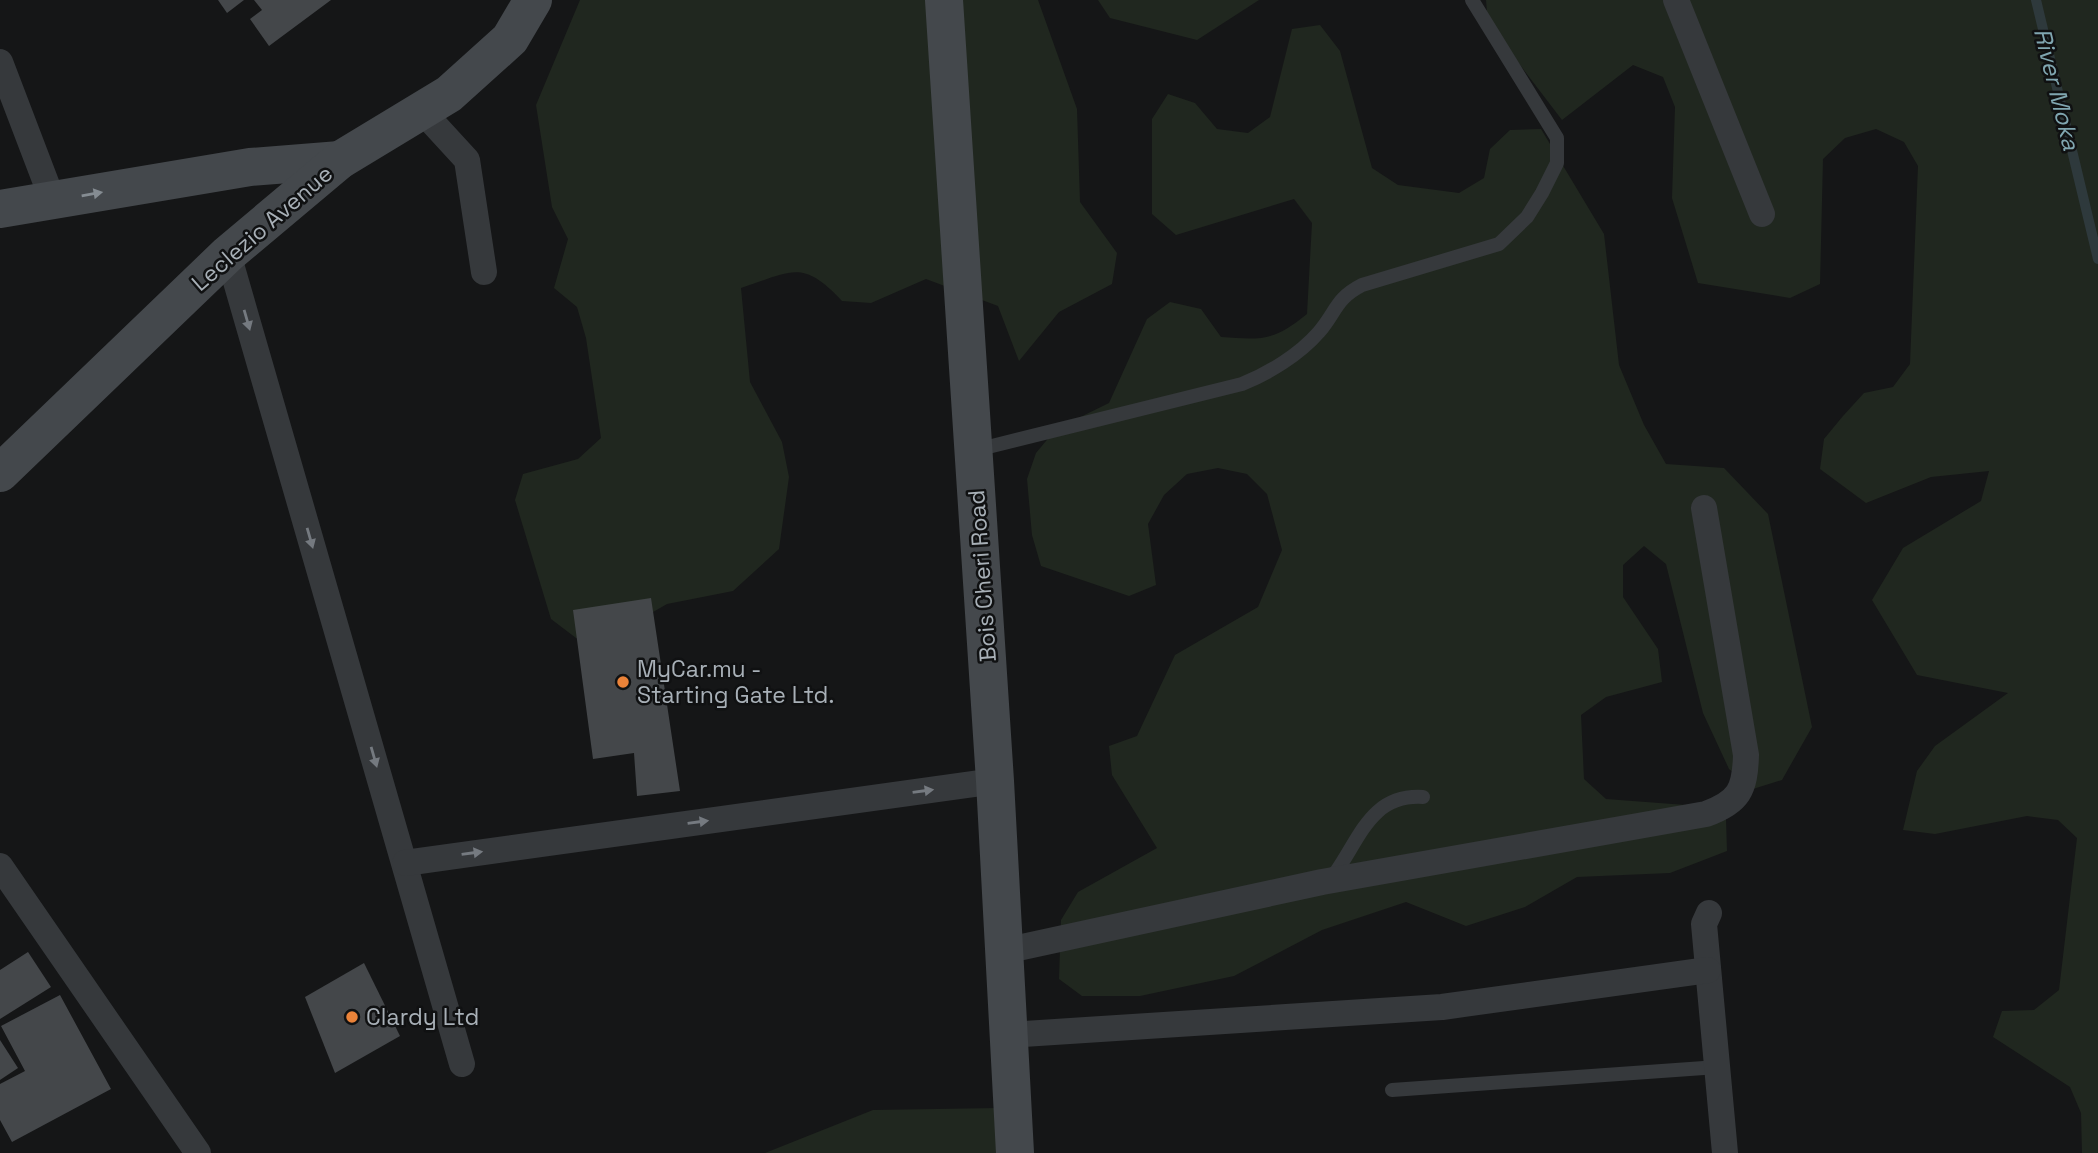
<svg xmlns="http://www.w3.org/2000/svg" width="2098" height="1153" font-family="'Space Grotesk',sans-serif">
	<style>
		.green { fill: #20271f }
		.lines { fill: none; stroke-linecap: round; stroke-linejoin: round }
		.stream { stroke: #2e393c; stroke-width: 10 }
		.building { fill: #44474a }
		.lane { stroke: #36393c; stroke-width: 14 }
		.street { stroke: #36393c; stroke-width: 26 }
		.secondary { stroke: #44484c; stroke-width: 38 }
		.oneway { fill: #858c92 }
		.oneway2 { fill: #757a80 }
		.poi-dot { fill: #eb8339; stroke: #101112; stroke-width: 2.5 }
		.labels { text-anchor: middle; dominant-baseline: central; stroke-width: 5; stroke-linejoin: round; paint-order: stroke }
		.street-label { font-size: 23px; fill: #a8b0b7; stroke: #101112 }
		.poi-label { font-size: 23px; fill: #a8b0b7; stroke: #101112; text-anchor: start }
		.water-label { font-size: 24px; font-style: italic; fill: #80a6b0; stroke: #101112 }
	</style>
	<rect width="100%" height="100%" fill="#151617"/>
	<g class="green">
		<path d="M580,0H1038L1077,109L1080,202L1117,253L1112,284L1059,312L1019,361L998,306L926,279L871,303L842,301C802,258 791,272 741,288L750,382L782,442L789,477L779,549L733,591L667,604L608,638H576L551,619L515,500L523,474L578,459L601,438L586,338L577,307L554,288L568,239L552,207L536,105Z"/>
		<path d="M1098,0H1259L1197,40L1110,18Z"/>
		<path d="M1486,0H2098V1153H2082L2081,1113L2070,1087L1993,1037L2002,1011L2034,1010L2059,990L2077,838L2058,820L2027,816L1935,834L1903,830L1917,771L1935,746L2008,693L1917,675L1872,600L1903,548L1981,501L1989,471L1931,477L1866,503L1820,469L1824,439L1843,416L1864,393L1893,387L1910,364L1918,166L1904,142L1876,129L1845,138L1823,159L1820,284L1790,298L1698,283L1672,198L1675,107L1663,77L1633,65L1562,120L1488,23Z"/>
		<path d="M1320,25L1340,51L1372,168L1398,185L1459,193L1484,178L1490,149L1510,130L1541,129L1604,234L1619,365L1644,425L1666,464L1724,468L1768,514L1812,727L1782,780L1753,789L1729,769L1703,713L1666,564L1644,546L1623,565V597L1658,649L1662,682L1606,697L1581,715L1584,779L1606,799L1699,806L1726,819L1727,851L1670,873L1577,877L1525,907L1466,926L1406,902L1322,930L1234,976L1140,996H1082L1059,979L1061,920L1078,892L1157,848L1112,775L1109,746L1137,736L1175,655L1258,607L1282,550L1267,494L1247,474L1218,468L1187,474L1164,495L1148,524L1156,585L1129,596L1041,566L1032,535L1027,479L1036,453L1056,429L1109,403L1147,319L1170,302L1201,309L1221,337C1262,340 1274,341 1307,314L1312,223L1294,199L1176,235L1152,214V119L1168,94L1195,103L1217,129L1248,133L1270,117L1292,29Z"/>
		<path d="M999,1108L1002,1153H765L873,1110Z"/>
	</g>
	<g class="lines">
		<path class="stream" d="M2036,0L2098,259"/>
	</g>
	<g class="building">
		<path d="M218,0H244L227,13Z"/>
		<path d="M254,0H331L269,46L250,19L262,10Z"/>
		<path d="M651,598L680,791L637,796L634,753L593,759L573,610Z"/>
		<path d="M28,952L51,987L0,1019V970Z"/>
		<path d="M364,963L400,1036L335,1073L305,997Z"/>
		<path d="M60,995L111,1089L12,1142L0,1120V1084L25,1071L1,1026Z"/>
		<path d="M0,1040L18,1068L0,1080Z"/>
	</g>
	<g class="lines">
		<g class="lane">
			<path d="M976,450L1242,384C1269,373 1299,355 1319,332C1337,311 1335,299 1362,285L1499,244L1527,217L1542,193L1557,163V138L1472,0"/>
			<path d="M1329,877L1336,872C1361,836 1372,794 1423,797"/>
			<path d="M1392,1090L1718,1067"/>
		</g>
		<g class="street">
			<path d="M1676,0L1762,214"/>
			<path d="M0,62L53,201"/>
			<path d="M422,111L467,160L484,272"/>
			<path d="M228,254L462,1064"/>
			<path d="M405,863L995,781"/>
			<path d="M0,866L198,1153"/>
			<path d="M1709,913L1704,924L1725,1153"/>
			<path d="M1004,951L1322,882L1706,814C1739,802 1745,790 1746,755L1704,508"/>
			<path d="M1008,1035L1442,1007L1708,970"/>
		</g>
		<g class="secondary">
			<path d="M944,0L995,781L1015,1153"/>
			<path d="M0,209L250,167L340,160"/>
			<path d="M0,473L228,254L340,160L449,94L510,39L533,0"/>
		</g>
	</g>
	<defs><path id="oneway-solid" d="M-6-.8H1V-3.2L6.5 0L1 3.2V.8H-6Z" transform="scale(1.75)"/></defs>
	<use class="oneway" href="#oneway-solid" transform="translate(92 194) rotate(-10)"/>
	<g class="oneway2">
		<use href="#oneway-solid" transform="translate(247 320) rotate(74)"/>
		<use href="#oneway-solid" transform="translate(310 538) rotate(74)"/>
		<use href="#oneway-solid" transform="translate(374 757) rotate(74)"/>
		<use href="#oneway-solid" transform="translate(923 791) rotate(-8)"/>
		<use href="#oneway-solid" transform="translate(698 822) rotate(-8)"/>
		<use href="#oneway-solid" transform="translate(472 853) rotate(-8)"/>
	</g>
	<g class="poi-dot">
		<circle cx="623" cy="682" r="7"/>
		<circle cx="352" cy="1017" r="7"/>
	</g>
	<g class="labels">
		<g class="street-label">
			<text transform="translate(262 228) rotate(-41)">Leclezio Avenue</text>
			<text transform="translate(982 576) rotate(-94)">Bois Cheri Road</text>
		</g>
		<g class="poi-label">
			<text x="637" y="669">MyCar.mu -<tspan x="637" dy="26">Starting Gate Ltd.</tspan></text>
			<text x="366" y="1017">Clardy Ltd</text>
		</g>
		<g class="water-label">
			<text transform="translate(2057 89) rotate(76)">River Moka</text>
		</g>
	</g>
</svg>
